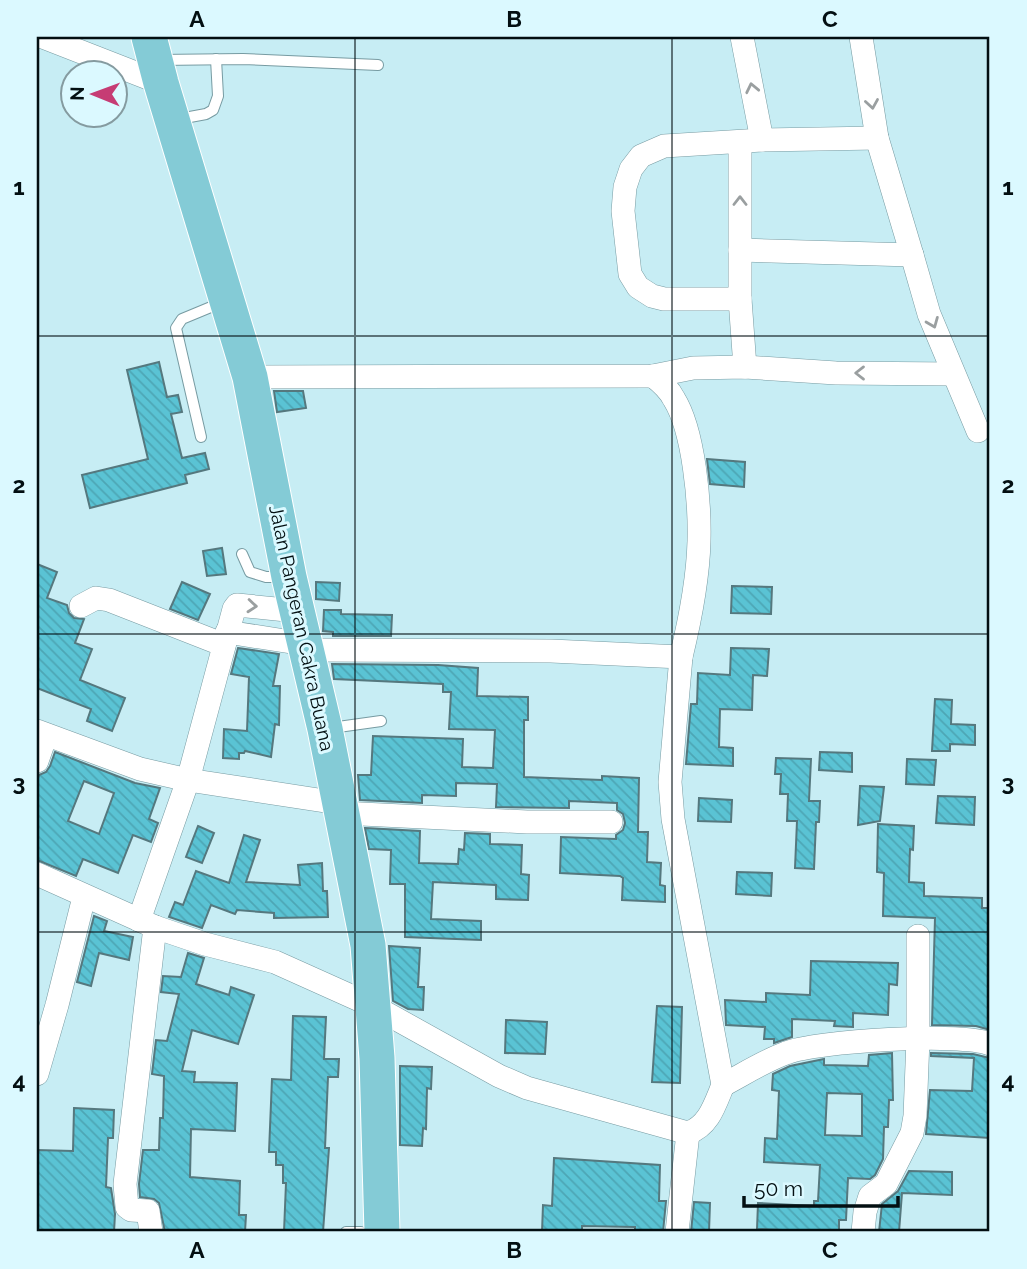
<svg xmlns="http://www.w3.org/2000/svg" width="1027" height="1269" font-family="Raleway,sans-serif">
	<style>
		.building { fill: url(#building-back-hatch); stroke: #55787e; stroke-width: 2; fill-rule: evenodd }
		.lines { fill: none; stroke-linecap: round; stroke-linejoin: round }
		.service-casing { stroke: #779ba2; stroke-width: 12 }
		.minor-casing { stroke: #779ba2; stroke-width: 24 }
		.primary-casing { stroke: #fff; stroke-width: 37 }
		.service { stroke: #fff; stroke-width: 10 }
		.minor { stroke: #fff; stroke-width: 23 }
		.primary { stroke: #84cbd6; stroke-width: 35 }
		.oneway { stroke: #9a9fa0 }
		.grid { fill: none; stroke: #030f12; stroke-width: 2; stroke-opacity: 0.55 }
		.labels { text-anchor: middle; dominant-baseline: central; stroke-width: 6; stroke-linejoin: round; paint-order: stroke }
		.street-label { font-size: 19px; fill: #030f12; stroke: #dbf9ff }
		.neatline { fill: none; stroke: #030f12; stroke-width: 2.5 }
		.grid-label { font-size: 23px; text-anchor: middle; font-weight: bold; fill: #030f12 }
	</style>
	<defs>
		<pattern id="building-back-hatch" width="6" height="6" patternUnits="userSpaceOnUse" patternTransform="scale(1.75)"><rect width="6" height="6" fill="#5ac3d4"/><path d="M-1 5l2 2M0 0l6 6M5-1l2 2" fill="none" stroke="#4da6b5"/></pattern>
	</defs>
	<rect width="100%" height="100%" fill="#c7edf4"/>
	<g class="building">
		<path d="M159,362L167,397L178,395L182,412L171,414L182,458L205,453L209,469L185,475L187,483L90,508L82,475L148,459L127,370Z"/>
		<path d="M274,391H303L306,408L277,412Z"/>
		<path d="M707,459L745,462L744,487L710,484Z"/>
		<path d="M222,548L226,574L207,576L203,551Z"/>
		<path d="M37,564L57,572L47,598L67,605L69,613L74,618L84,619L75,643L92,649L80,680L125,698L112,731L87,721L91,709L37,688Z"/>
		<path d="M182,582L210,594L198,620L170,609Z"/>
		<path d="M316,582L340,583L339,601L316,599Z"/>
		<path d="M732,586L772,587L771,614L731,613Z"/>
		<path d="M324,610H341V614L392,615L391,636H333V632L323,631Z"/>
		<path d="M238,648L279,654L273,686H280L279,725L275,724L271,757L245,751L244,753H239V759L223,758L224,729L247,731L249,677L231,674Z"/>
		<path d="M731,648L769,649L767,676L753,675L752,710L720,709L719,747L733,748V766L686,764L691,704H697L698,673L730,675Z"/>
		<path d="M332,664L438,665L478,668L477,696L528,697V720H524V777L602,780V776L639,778L638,832H648L647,862L661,863L660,885L665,886V902L622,900L623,878L620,876L560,873L561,837L616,839V835L623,830L625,823L623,814L617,810V803L569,801V808L496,807L497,784L456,783V796L422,795V803L360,800L358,775H371L373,736L463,739L462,767L493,768L495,730L449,729L451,692H443V684L334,679Z"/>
		<path d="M935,699L952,700L951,724L975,725V745L950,744V751H932Z"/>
		<path d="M55,752L135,783L160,788L149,819L158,823L151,842L133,835L118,873L83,859L76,876L37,860V781L39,775L46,772L50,766ZM84,781L114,793L99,834L68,821Z"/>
		<path d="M820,752L852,753V772L819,770Z"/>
		<path d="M776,758L811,759L809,801H820L819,822H816L814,869L795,868L797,821H787L788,794H780L781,774H775Z"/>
		<path d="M907,759L936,760L934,785L906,784Z"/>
		<path d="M860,786L884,787L880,821L858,825Z"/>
		<path d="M938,796L975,797L974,825L936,823Z"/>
		<path d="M699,798L732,800L731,822L698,821Z"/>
		<path d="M878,824L914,826L913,850L910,849L909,882L924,883V896L982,898V908H990V1030L976,1026L932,1025L935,918L883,916L884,873L877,872Z"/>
		<path d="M198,826L214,833L202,863L186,857Z"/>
		<path d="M365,828L420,831L419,863L458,864L459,849L464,850L465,833L490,834V844L522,845L521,874L529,875L528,900L496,899V885L433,882L431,919L481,921V940L405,937V884H390L391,850L369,849Z"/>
		<path d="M244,835L260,840L246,882L300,885L298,865L322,863L323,891H327L328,917L274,918V913L237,910L235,914L211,905L202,928L169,917L175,902L183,905L196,871L229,883Z"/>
		<path d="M737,872L772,873L771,896L736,894Z"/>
		<path d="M94,916L107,921L104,931L133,937L129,960L99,953L91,986L77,982Z"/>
		<path d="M389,946L420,948L418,987H424L423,1010L408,1009L393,1001Z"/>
		<path d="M188,953L204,958L196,984L229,995L231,987L254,995L238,1044L192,1030L182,1071L195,1072L194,1082L237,1083L235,1131L191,1129L190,1177L240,1181L239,1215H246L245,1232H165L159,1203L154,1199L140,1197L139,1184L143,1150H159L160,1118H163L164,1076L152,1074L156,1040L167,1041L179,994L161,992L163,976L181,977Z"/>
		<path d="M811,961L898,963L897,985L889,984L888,1015L853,1013V1027L834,1026L835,1021L792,1019V1037L774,1043V1039H764L765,1027L726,1025L725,1000L766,1002V993L810,995Z"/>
		<path d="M657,1006L682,1007L680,1083L652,1082Z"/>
		<path d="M293,1016L326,1017L324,1059H339L338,1077H328L325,1148H329L323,1232H284L286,1183H283V1165H276V1152H269L272,1079L291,1080Z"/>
		<path d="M506,1020L547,1022L545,1054L505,1053Z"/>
		<path d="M892,1053L893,1100H889L888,1127H884L883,1159L875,1175L870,1179L848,1178L846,1220H839V1232L757,1229L758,1203L814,1206V1201H818L820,1165L764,1162L765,1138L777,1139L779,1091L772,1090L773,1074L790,1066L824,1059V1065L868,1066L869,1055ZM827,1093L862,1094V1136L825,1135Z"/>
		<path d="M931,1053L973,1054L990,1058V1138L926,1134L930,1090L972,1091L974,1058L931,1056Z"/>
		<path d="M400,1066L432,1067L431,1089L427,1088L426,1129L423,1128L422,1146L400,1145Z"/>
		<path d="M74,1108L114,1110L113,1138H108L106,1187L111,1188L115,1214L114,1232H37V1150L73,1151Z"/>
		<path d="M554,1158L660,1165L659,1201H666L663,1232H635V1227L582,1226V1232H542L543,1205L552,1206Z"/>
		<path d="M909,1171L952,1172V1195L902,1193L899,1232H879L882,1204L898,1191Z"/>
		<path d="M694,1202L710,1203L709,1232H691Z"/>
	</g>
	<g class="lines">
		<defs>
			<g id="service">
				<path d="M158,60L243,59L378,65"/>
				<path d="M179,119L206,114L213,110L218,96L216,59"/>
				<path d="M201,437L176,328L182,319L223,302"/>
				<path d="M242,554L250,572L266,577H283"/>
				<path d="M331,728L381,721"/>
				<path d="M346,1232H361"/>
			</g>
			<g id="minor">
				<path d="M43,37L161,83"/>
				<path d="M742,37L762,140"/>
				<path d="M861,37L877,138L912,255L929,314L978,431"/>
				<path d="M740,142V299L745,367"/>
				<path d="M740,250L912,255"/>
				<path d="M740,299H664L652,296L638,287L630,274L623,211L625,187L631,169L641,156L664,146L762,140L877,138"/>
				<path d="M653,376C662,383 669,389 674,399C694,431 700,503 699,541C698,580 690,620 681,657"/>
				<path d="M250,377L653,376L693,368L745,367L836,373L953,374"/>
				<path d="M81,606L96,598L109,600L224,645"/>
				<path d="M227,632L304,644"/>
				<path d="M37,731L140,769L188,780L338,803"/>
				<path d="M37,761L46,735"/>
				<path d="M341,813L527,822H611"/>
				<path d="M37,874L155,927L205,944L275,962L373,1006L499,1076L527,1088L688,1133C709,1126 715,1104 723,1085L673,819L670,782L681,657L551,651L306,650"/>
				<path d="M139,920L188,780L234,609L237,605L296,611"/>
				<path d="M37,1074L57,1005L84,897"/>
				<path d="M723,1085C744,1074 764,1061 786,1053C815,1041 963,1032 990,1044"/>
				<path d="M151,1232L148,1211L131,1210L127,1207L125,1184L155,927"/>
				<path d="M677,1232L688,1133"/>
				<path d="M863,1232L865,1212L870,1196L886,1184L912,1133L915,1116L918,1039V936"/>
			</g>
			<path id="primary" d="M149,37L161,83L250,377L289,577L325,729L368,945L377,1058L382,1232"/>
		</defs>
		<use href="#service" class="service-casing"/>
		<use href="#minor" class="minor-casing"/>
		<use href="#primary" class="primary-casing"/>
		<use href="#service" class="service"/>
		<use href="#minor" class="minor"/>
		<use href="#primary" class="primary"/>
	</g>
	<defs><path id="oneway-chevron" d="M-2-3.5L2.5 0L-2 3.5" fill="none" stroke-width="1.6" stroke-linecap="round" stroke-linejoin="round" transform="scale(1.75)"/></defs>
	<g class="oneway">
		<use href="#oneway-chevron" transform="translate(752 88) rotate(-102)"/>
		<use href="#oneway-chevron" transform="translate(872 104) rotate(81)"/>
		<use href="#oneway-chevron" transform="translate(740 201) rotate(-90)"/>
		<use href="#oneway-chevron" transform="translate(933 323) rotate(68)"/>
		<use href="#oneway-chevron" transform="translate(860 373) rotate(-180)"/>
		<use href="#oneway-chevron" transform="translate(252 606) rotate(5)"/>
	</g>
	<path class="grid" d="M355,37V1232M672,37V1232M37,336H990M37,634H990M37,932H990"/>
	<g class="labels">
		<g class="street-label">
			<text transform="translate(302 628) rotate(78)">Jalan Pangeran Cakra Buana</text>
		</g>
	</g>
	<rect width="1027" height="1269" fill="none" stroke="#dbf9ff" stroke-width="77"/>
	<g transform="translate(94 94) rotate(271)"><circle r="33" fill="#dbf9ff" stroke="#859ba0" stroke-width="2"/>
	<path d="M0-5L12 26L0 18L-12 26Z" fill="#c63c74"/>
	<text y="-10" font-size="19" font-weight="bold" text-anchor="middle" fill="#030f12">N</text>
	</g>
	<path d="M744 1196v10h154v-10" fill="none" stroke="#030f12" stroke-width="3.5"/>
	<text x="754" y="1196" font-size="21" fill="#030f12" stroke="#dbf9ff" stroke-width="5" paint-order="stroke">50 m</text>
	<rect x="38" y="38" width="950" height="1192" class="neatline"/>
	<g class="grid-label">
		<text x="197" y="27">A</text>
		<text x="514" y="27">B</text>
		<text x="830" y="27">C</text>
		<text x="19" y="195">1</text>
		<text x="1008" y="195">1</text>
		<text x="19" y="493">2</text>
		<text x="1008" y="493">2</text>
		<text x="19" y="791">3</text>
		<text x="1008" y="791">3</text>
		<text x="19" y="1089">4</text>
		<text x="1008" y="1089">4</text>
		<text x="197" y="1258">A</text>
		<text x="514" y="1258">B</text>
		<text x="830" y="1258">C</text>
	</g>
</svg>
